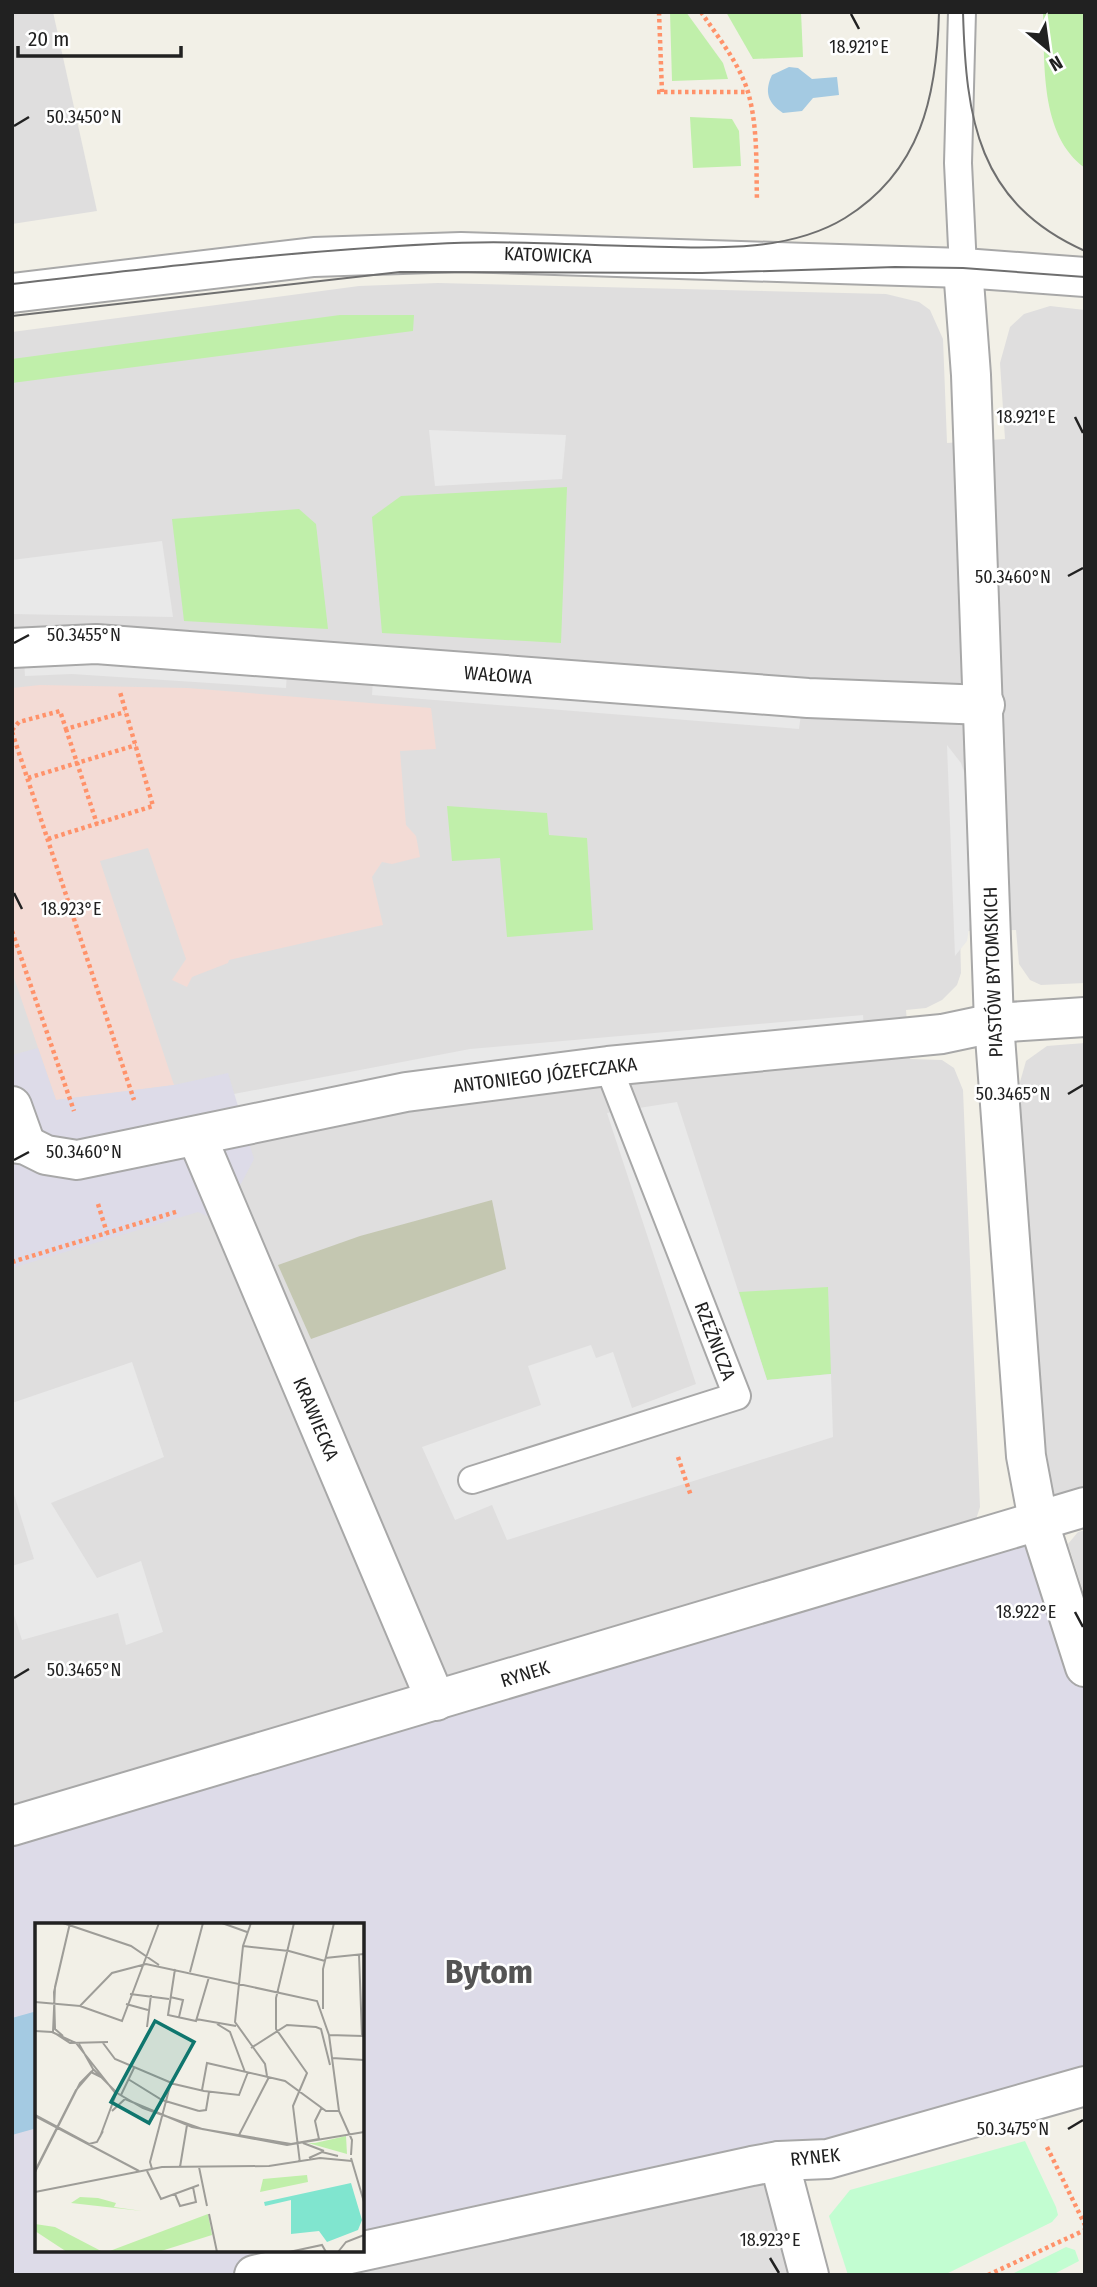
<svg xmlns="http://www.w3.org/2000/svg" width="1097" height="2287" font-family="'Fira Sans Condensed',sans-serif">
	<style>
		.residential { fill: #dfdede; fill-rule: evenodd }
		.commercial { fill: #f3dbd5 }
		.construction { fill: #c4c7b1 }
		.grass { fill: #c0efaa }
		.park { fill: #c2fdd1 }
		.parking { fill: #e9e9e9 }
		.plaza { fill: #dddbe8; fill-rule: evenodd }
		.water { fill: #a4cae2 }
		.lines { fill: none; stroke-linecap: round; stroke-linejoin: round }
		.lane-casing { stroke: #a8a8a8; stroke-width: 30 }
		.street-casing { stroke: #a8a8a8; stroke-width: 42 }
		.path { stroke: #ff926a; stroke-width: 4.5; stroke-dasharray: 3.5 3.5; stroke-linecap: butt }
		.lane { stroke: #fff; stroke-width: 26 }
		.street { stroke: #fff; stroke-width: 38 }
		.tram { stroke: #6f6f6f; stroke-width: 2 }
		.ticks { fill: none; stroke: #212121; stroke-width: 2.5 }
		.labels { text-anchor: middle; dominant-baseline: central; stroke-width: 5; stroke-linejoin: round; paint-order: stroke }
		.street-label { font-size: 19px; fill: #212121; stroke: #fff }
		.town-label { font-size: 33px; font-weight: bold; fill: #545454; stroke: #fff }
		.inset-road { fill: none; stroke: #9e9d98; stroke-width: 2 }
		.view { fill: #0f766e; fill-opacity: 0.15; stroke: #0f766e; stroke-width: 3.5 }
		.inset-edge { fill: none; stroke: #212121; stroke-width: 3.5 }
		.ticks-label { font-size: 18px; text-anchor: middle; fill: #212121; stroke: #fff; stroke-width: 5; stroke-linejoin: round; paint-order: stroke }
	</style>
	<rect width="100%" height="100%" fill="#f2f0e7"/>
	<g class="residential">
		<path d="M12,12H53L97,211L12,224Z"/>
		<path d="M438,283L886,294L919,302L930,310L943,339L947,443L1005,439L1000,363L1010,327L1024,314L1050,306L1085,310V983L1041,985L1030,980L1019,964L1016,930L960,931L961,973L957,985L942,1000L926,1008L906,1010L910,1059L942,1060L954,1068L963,1090L980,1507L763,2179L790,2275H12V332L359,286ZM37,1925H362V2250H37Z"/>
		<path d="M1085,1043V1491L1054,1501L1041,1416L1018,1089L1026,1061L1047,1046Z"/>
		<path d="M1085,1530V1597L1068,1544L1078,1532Z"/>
	</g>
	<path class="commercial" d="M40,685L188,688L431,708L436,749L400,751L406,825L416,836L420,857L392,864L382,862L372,877L383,925L229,960L228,963L192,977L187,987L172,980L186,959L148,848L100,861L174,1085L56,1100L12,972V688Z"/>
	<path class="construction" d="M492,1200L506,1269L311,1339L278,1265L360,1236Z"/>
	<g class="grass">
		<path d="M670,12H686L723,63L728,79L672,81Z"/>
		<path d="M726,12H801L803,57L753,59Z"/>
		<path d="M1043,12H1085V168C1039,135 1045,62 1043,12Z"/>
		<path d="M690,117L732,119L739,131L741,166L693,168Z"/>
		<path d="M340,315H414L413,331L12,383V359Z"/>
		<path d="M567,487L561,643L382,633L372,517L401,496Z"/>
		<path d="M299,509L316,524L328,629L184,621L172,519Z"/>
		<path d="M447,806L547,813L549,835L587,838L593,930L507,937L500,858L452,861Z"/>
		<path d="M828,1287L831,1374L767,1380L739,1292Z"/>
	</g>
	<g class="park">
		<path d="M1025,2141L1056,2207L1058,2215L1052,2222L944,2275H848L829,2216L850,2190Z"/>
		<path d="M1066,2247L1075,2250L1079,2261L1052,2275H1010Z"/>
	</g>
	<g class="parking">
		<path d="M429,430L566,435L562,479L435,486Z"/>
		<path d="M162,541L173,617L12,614V560Z"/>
		<path d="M82,658L287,672L286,688L72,674L25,676L24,660Z"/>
		<path d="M373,680L801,714L799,729L372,695Z"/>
		<path d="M947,745L961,763L965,775L970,922L967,941L955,956Z"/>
		<path d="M863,1015L864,1031L245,1112L192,1102L470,1049Z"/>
		<path d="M677,1102L767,1380L831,1374L833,1437L507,1540L492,1505L455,1520L422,1447L541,1405L528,1366L591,1345L596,1358L613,1352L632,1408L696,1384L607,1113Z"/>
		<path d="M132,1362L164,1457L51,1503L97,1578L141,1561L163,1632L126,1645L118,1613L22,1640L12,1609V1566L34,1559L12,1488V1403Z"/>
	</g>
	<g class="plaza">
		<path d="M38,1048L56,1100L174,1085L228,1073L254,1159L242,1182L214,1219L198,1212L12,1268V1055Z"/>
		<path d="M1038,1520L1085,1667V2086L828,2159L779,2161L752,2166L254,2275H12V1826ZM37,1925H362V2250H37Z"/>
	</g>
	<g class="water">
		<path d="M789,67L798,68L812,79L837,77L839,95L813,98L802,111L783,113C768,103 764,92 772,75Z"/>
		<path d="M37,2011V2128L12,2135V2018Z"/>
	</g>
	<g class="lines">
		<defs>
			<g id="lane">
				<path d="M962,12L958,163L963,268"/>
				<path d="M472,1480L737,1396L608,1066"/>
			</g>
			<g id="street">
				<path d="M963,268L971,375L994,1023L1026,1456L1038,1520L1085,1667"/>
				<path d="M12,293L314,257L461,252L963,268L1085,277"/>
				<path d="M12,648L96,644L808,698L985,705"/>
				<path d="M12,1106L26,1145"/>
				<path d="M197,1137L436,1701"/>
				<path d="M12,1143L26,1145L46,1155L77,1160L406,1092L608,1066L942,1034L994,1023L1085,1017"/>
				<path d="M12,1826L1085,1507"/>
				<path d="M779,2161L809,2275"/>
				<path d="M254,2275L752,2166L779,2161L828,2159L1085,2086"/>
			</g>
		</defs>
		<use href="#lane" class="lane-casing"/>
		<use href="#street" class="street-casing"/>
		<g class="path">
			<path d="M659,12L662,92"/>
			<path d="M701,12C718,37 739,63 748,92C758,127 756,165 757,201"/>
			<path d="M657,92H748"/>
			<path d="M66,729L97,824"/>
			<path d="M12,730L19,722L60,711L66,729L125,712"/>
			<path d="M12,732L134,1100"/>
			<path d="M28,778L136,745"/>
			<path d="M48,839L153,806L120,692"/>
			<path d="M12,931L74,1111"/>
			<path d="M98,1204L107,1233"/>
			<path d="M12,1262L179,1211"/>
			<path d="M678,1457L691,1496"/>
			<path d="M1047,2147L1085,2225"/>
			<path d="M988,2275L1085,2230"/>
		</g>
		<use href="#lane" class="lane"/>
		<use href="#street" class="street"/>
		<g class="tram">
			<path d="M963,12C966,118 977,203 1085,251"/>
			<path d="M12,284C152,268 292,251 433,244C497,240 563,244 628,246C697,247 783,256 845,218C921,171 937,96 939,12"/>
			<path d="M12,316L400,272L702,273L895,267L963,268L1085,277"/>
		</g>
	</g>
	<path class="ticks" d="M851,14L859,29M14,126L29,117M1075,417L1083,433M1068,576L1083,568M14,643L29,635M14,893L22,909M1068,1094L1083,1085M14,1160L29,1152M1075,1612L1083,1627M14,1678L29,1669M1068,2129L1083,2120M770,2258L779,2273"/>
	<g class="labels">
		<g class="street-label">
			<text transform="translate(548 255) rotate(2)">KATOWICKA</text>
			<text transform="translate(498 675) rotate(4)">WAŁOWA</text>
			<text transform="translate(993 972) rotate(-92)">PIASTÓW BYTOMSKICH</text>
			<text transform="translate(545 1075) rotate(-7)">ANTONIEGO JÓZEFCZAKA</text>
			<text transform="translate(715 1341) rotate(69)">RZEŹNICZA</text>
			<text transform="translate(316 1419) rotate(67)">KRAWIECKA</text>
			<text transform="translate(525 1674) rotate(-17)">RYNEK</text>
			<text transform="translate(815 2157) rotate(-6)">RYNEK</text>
		</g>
		<g class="town-label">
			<text x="489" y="1972">Bytom</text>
		</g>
	</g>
	<g transform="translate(35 1923)">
		<rect width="329" height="329" fill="#f2f0e7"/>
		<path d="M311,213L312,231L273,220H280ZM272,252L273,259L225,269L228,256ZM45,274L63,275L81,280L79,284L107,288L36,280ZM173,291L177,312L123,329H72ZM0,301L20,304L68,329H32L0,308Z" fill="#c0efaa"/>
		<path d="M316,260L327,297L323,307L292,319L284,308L256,311V277L230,283L229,279Z" fill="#80e5cf"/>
		<path class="inset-road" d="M28,0L96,23L124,42M187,0L212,9M216,0L208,23L200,99L230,141L232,153M259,0L241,75V106L272,150L258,183L265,240M208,23L254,28L290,38M324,31L327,113M290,35L329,31M140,46L133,92L161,98L174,54M155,49L168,0M95,71L134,76M135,74L148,77L144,94M0,79L45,83L77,50L111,41L282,78L294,112L304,188L317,217L316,232M91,81L113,87M45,83L87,98L124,0M288,86V46L299,0M161,96L201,103M182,101L195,109L210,149M112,104L116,72M0,108L17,109L41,120L81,171L65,214M18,109L20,64L35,0M18,109L35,120L73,119M294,112L328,113M28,113L20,106L19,69L35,0M68,120L80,136L139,161L169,168L204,172L213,149M44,121L58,146L82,170L108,185L167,206L256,221L284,216L280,198L287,184M216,125L252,102L281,104L286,106L295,142M297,135L329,137M93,156L127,177L164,188M167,167L172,140L250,158L291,188H304M86,172L99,145M77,188L90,176L157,204L252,222L329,209M164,188L171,187L174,169M0,192L54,221L62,219L68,208M0,193L104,248M204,212L234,154M268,220L289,228M274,235L287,229L303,233M316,235L329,279M145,244L152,202M164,244L172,283M117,246L115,239L136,159M0,248L41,167L59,146M112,248L126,276L164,262M0,249L45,160L56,149L66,154M0,269L127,244L234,243L285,235L317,238M140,271L145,283L161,279L158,264M174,291L182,329M254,329L287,322L291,329M303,329L311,319L329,312"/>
		<path class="view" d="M120,98L159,119L114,200L76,179Z"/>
		<rect width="329" height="329" class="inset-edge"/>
	</g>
	<g class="ticks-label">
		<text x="859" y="53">18.921°E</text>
		<text x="84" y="123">50.3450°N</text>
		<text x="1026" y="423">18.921°E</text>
		<text x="1013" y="583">50.3460°N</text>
		<text x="84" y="641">50.3455°N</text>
		<text x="71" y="915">18.923°E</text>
		<text x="1013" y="1100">50.3465°N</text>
		<text x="84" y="1158">50.3460°N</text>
		<text x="1026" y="1618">18.922°E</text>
		<text x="84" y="1676">50.3465°N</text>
		<text x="1013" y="2135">50.3475°N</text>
		<text x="770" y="2246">18.923°E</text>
	</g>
	<rect width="1097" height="2287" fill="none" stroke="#212121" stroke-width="28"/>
	<g transform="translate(1048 49) rotate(151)" stroke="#ffffff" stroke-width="5" paint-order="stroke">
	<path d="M0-5L12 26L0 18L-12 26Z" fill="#212121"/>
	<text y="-10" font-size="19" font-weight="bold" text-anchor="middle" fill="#212121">N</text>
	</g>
	<path d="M18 46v10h163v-10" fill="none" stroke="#212121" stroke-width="3.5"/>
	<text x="28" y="46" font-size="21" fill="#212121" stroke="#ffffff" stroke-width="5" paint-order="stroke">20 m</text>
</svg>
